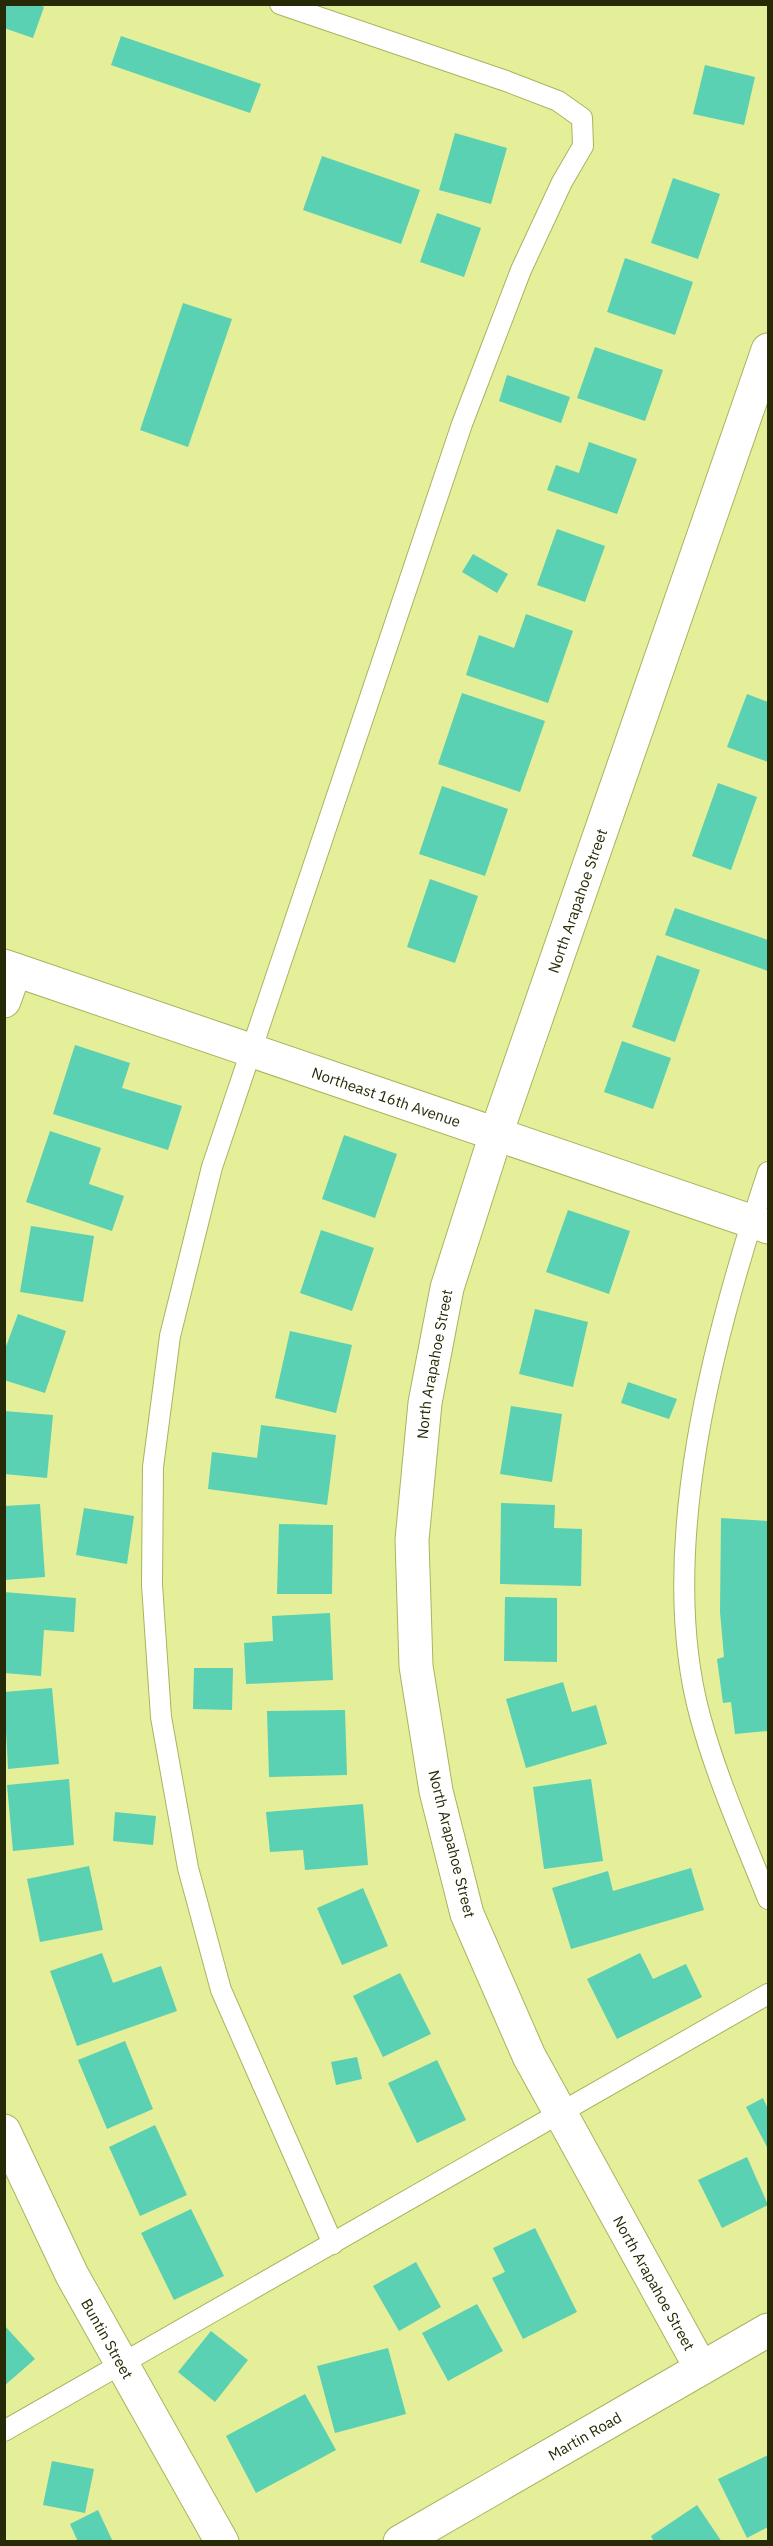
<svg xmlns="http://www.w3.org/2000/svg" width="773" height="2546" font-family="'IBM Plex Sans',sans-serif">
	<style>
		.building { fill: #5ad1b2 }
		.lines { fill: none; stroke-linecap: round; stroke-linejoin: round }
		.lane-casing { stroke: #abb35f; stroke-width: 22 }
		.street-casing { stroke: #abb35f; stroke-width: 35 }
		.secondary-casing { stroke: #abb35f; stroke-width: 35 }
		.lane { stroke: #fff; stroke-width: 20 }
		.street { stroke: #fff; stroke-width: 33 }
		.secondary { stroke: #fff; stroke-width: 33 }
		.labels { text-anchor: middle; dominant-baseline: central; stroke-width: 4.5; stroke-linejoin: round; paint-order: stroke }
		.street-label { font-size: 15px; fill: #272a06; stroke: #fff }
	</style>
	<rect width="100%" height="100%" fill="#e5ee99"/>
	<g class="building">
		<path d="M4,4H36L44,7L33,38L4,28Z"/>
		<path d="M121,36L261,84L250,113L111,65Z"/>
		<path d="M705,65L755,77L744,125L693,114Z"/>
		<path d="M455,133L507,148L491,204L439,190Z"/>
		<path d="M322,156L420,190L401,244L303,210Z"/>
		<path d="M673,178L720,194L698,259L651,243Z"/>
		<path d="M437,213L481,228L464,277L420,262Z"/>
		<path d="M625,258L693,282L675,335L607,312Z"/>
		<path d="M183,303L232,319L188,447L140,430Z"/>
		<path d="M595,347L663,370L645,421L577,398Z"/>
		<path d="M507,375L570,397L561,423L499,401Z"/>
		<path d="M589,442L637,459L617,514L547,490L556,465L579,473Z"/>
		<path d="M557,529L605,546L585,602L537,585Z"/>
		<path d="M473,554L508,574L497,593L462,572Z"/>
		<path d="M526,614L573,631L548,703L466,675L479,635L514,648Z"/>
		<path d="M462,693L545,721L520,792L438,764Z"/>
		<path d="M747,694L768,702V762L727,747Z"/>
		<path d="M718,783L757,797L731,870L692,856Z"/>
		<path d="M442,786L508,809L485,876L419,854Z"/>
		<path d="M430,879L478,896L455,963L407,947Z"/>
		<path d="M675,908L768,940V971L665,935Z"/>
		<path d="M657,955L700,970L675,1042L632,1027Z"/>
		<path d="M622,1041L671,1058L653,1109L604,1092Z"/>
		<path d="M75,1045L130,1063L122,1088L182,1106L168,1150L53,1114Z"/>
		<path d="M50,1131L101,1148L89,1184L124,1196L112,1231L26,1202Z"/>
		<path d="M344,1135L397,1154L375,1218L322,1199Z"/>
		<path d="M568,1210L630,1231L609,1294L546,1272Z"/>
		<path d="M31,1226L94,1236L83,1302L20,1292Z"/>
		<path d="M321,1230L374,1248L352,1311L300,1293Z"/>
		<path d="M535,1309L588,1322L573,1387L519,1374Z"/>
		<path d="M18,1314L66,1331L45,1393L4,1380V1352Z"/>
		<path d="M290,1331L352,1345L336,1413L275,1398Z"/>
		<path d="M628,1382L677,1399L669,1419L621,1403Z"/>
		<path d="M511,1406L562,1414L552,1482L500,1474Z"/>
		<path d="M4,1411L53,1415L47,1478L4,1474Z"/>
		<path d="M261,1425L336,1435L327,1505L208,1489L212,1452L257,1458Z"/>
		<path d="M501,1503L555,1505L554,1528L582,1529L581,1586L500,1584Z"/>
		<path d="M40,1504L45,1577L4,1580V1506Z"/>
		<path d="M84,1508L134,1516L127,1564L76,1555Z"/>
		<path d="M721,1518L768,1521V1731L735,1734L731,1702L723,1703L717,1659L724,1657L720,1612Z"/>
		<path d="M279,1524L333,1525L332,1594H277Z"/>
		<path d="M4,1592L76,1598L74,1632L44,1630L41,1676L4,1673Z"/>
		<path d="M505,1597L557,1598V1662L504,1661Z"/>
		<path d="M330,1613L333,1680L246,1684L244,1643L273,1641L272,1616Z"/>
		<path d="M194,1668H233L232,1710L193,1709Z"/>
		<path d="M563,1682L572,1712L596,1705L607,1744L526,1768L506,1699Z"/>
		<path d="M52,1688L59,1764L8,1769L4,1692Z"/>
		<path d="M345,1710L347,1775L269,1777L267,1711Z"/>
		<path d="M69,1779L74,1845L13,1851L7,1785Z"/>
		<path d="M591,1779L603,1861L544,1869L533,1787Z"/>
		<path d="M363,1804L368,1865L305,1870L303,1850L270,1852L266,1812Z"/>
		<path d="M115,1812L156,1816L153,1845L113,1841Z"/>
		<path d="M89,1866L103,1930L40,1942L27,1879Z"/>
		<path d="M691,1868L704,1910L571,1949L552,1888L608,1871L613,1891Z"/>
		<path d="M363,1888L388,1946L342,1965L317,1908Z"/>
		<path d="M102,1953L113,1983L161,1966L177,2011L77,2046L50,1971Z"/>
		<path d="M640,1953L653,1979L686,1964L702,1997L617,2039L587,1979Z"/>
		<path d="M400,1973L431,2034L383,2057L353,1996Z"/>
		<path d="M125,2041L153,2109L107,2129L78,2060Z"/>
		<path d="M357,2057L362,2079L336,2085L331,2062Z"/>
		<path d="M437,2060L466,2120L417,2143L388,2083Z"/>
		<path d="M763,2098L768,2109V2149L746,2107Z"/>
		<path d="M155,2125L187,2195L140,2216L109,2147Z"/>
		<path d="M747,2157L768,2205L722,2228L698,2180Z"/>
		<path d="M191,2209L224,2276L174,2300L141,2233Z"/>
		<path d="M535,2228L577,2312L523,2339L492,2278L505,2272L493,2248Z"/>
		<path d="M416,2262L441,2307L399,2331L373,2286Z"/>
		<path d="M477,2304L503,2351L448,2381L422,2333Z"/>
		<path d="M4,2325L35,2359L4,2386Z"/>
		<path d="M211,2331L248,2360L215,2402L178,2372Z"/>
		<path d="M388,2348L406,2414L335,2433L317,2366Z"/>
		<path d="M305,2394L336,2450L256,2493L226,2436Z"/>
		<path d="M768,2455V2527L747,2538L718,2479Z"/>
		<path d="M52,2461L94,2469L85,2513L43,2505Z"/>
		<path d="M697,2505L722,2542H654L651,2536Z"/>
		<path d="M98,2510L113,2542H78L70,2524Z"/>
	</g>
	<g class="lines">
		<defs>
			<g id="lane">
				<path d="M280,4L506,81L558,101L582,118L583,146L562,182L521,270L462,424L212,1167L170,1336L153,1467L152,1585L161,1717L188,1868L221,1990L333,2244"/>
				<path d="M768,1172C715,1331 655,1550 700,1716C717,1779 744,1839 768,1899"/>
				<path d="M4,2431L768,1994"/>
			</g>
			<g id="street">
				<path d="M4,1001L15,970"/>
				<path id="s1" d="M4,2131L72,2275L222,2542"/>
				<path id="s2" d="M701,2368L529,2056L467,1914L436,1791L416,1666L412,1540L425,1403L447,1288L496,1134L768,350"/>
			</g>
			<g id="secondary">
				<path id="s3" d="M4,966L768,1227"/>
				<path id="s4" d="M400,2542L768,2330"/>
			</g>
		</defs>
		<use href="#lane" class="lane-casing"/>
		<use href="#street" class="street-casing"/>
		<use href="#secondary" class="secondary-casing"/>
		<use href="#lane" class="lane"/>
		<use href="#street" class="street"/>
		<use href="#secondary" class="secondary"/>
	</g>
	<g class="labels">
		<g class="street-label">
			<text stroke="none"><textPath href="#s2" startOffset="1554">North Arapahoe Street</textPath></text>
			<text stroke="none"><textPath href="#s3" startOffset="404">Northeast 16th Avenue</textPath></text>
			<text stroke="none"><textPath href="#s2" startOffset="1068">North Arapahoe Street</textPath></text>
			<text transform="translate(452 1844) rotate(76)">North Arapahoe Street</text>
			<text transform="translate(654 2283) rotate(61)">North Arapahoe Street</text>
			<text stroke="none"><textPath href="#s1" startOffset="232">Buntin Street</textPath></text>
			<text stroke="none"><textPath href="#s4" startOffset="213">Martin Road</textPath></text>
		</g>
	</g>
	<rect width="773" height="2546" fill="none" stroke="#272a06" stroke-width="12"/>
</svg>
